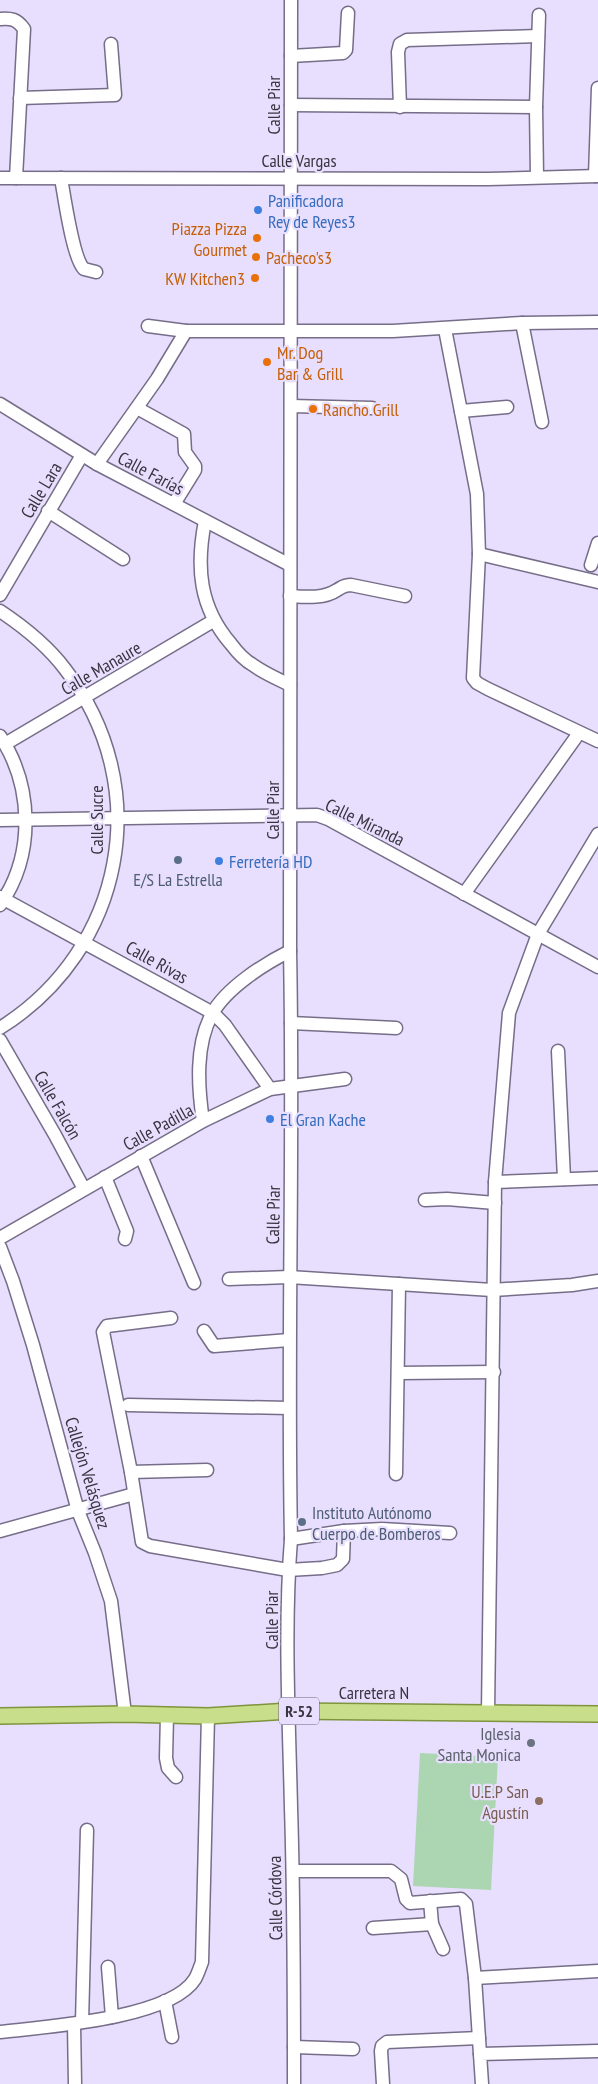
<svg xmlns="http://www.w3.org/2000/svg" width="598" height="2084" font-family="'PT Sans Narrow',sans-serif">
	<style>
		.green { fill: #acd5b1 }
		.lines { fill: none; stroke-linecap: round; stroke-linejoin: round }
		.minor-casing { stroke: #766d88; stroke-width: 15 }
		.major-casing { stroke: #7e943d; stroke-width: 18 }
		.minor { stroke: #fff; stroke-width: 12 }
		.major { stroke: #c8de8a; stroke-width: 15 }
		.shop-dot { fill: #3f7fe0; stroke: #e8defd; stroke-width: 2 }
		.food-dot { fill: #e8710a; stroke: #e8defd; stroke-width: 2 }
		.service-dot { fill: #5c6f8a; stroke: #e8defd; stroke-width: 2 }
		.worship-dot { fill: #6b7280; stroke: #e8defd; stroke-width: 2 }
		.education-dot { fill: #8d6e63; stroke: #e8defd; stroke-width: 2 }
		.labels { text-anchor: middle; dominant-baseline: central; stroke-width: 4.5; stroke-linejoin: round; paint-order: stroke }
		.shield { fill: #e8defd; stroke: #6d6779; stroke-width: 1 }
		.shield-label { font-size: 16px; font-weight: bold; fill: #383440 }
		.street-label { font-size: 18px; fill: #383440; stroke: #e8defd }
		.shop-label { font-size: 18px; fill: #366cbe; stroke: #e8defd; text-anchor: start }
		.food-label { font-size: 18px; fill: #c56008; stroke: #e8defd; text-anchor: start }
		.service-label { font-size: 18px; fill: #4e5e75; stroke: #e8defd }
		.worship-label { font-size: 18px; fill: #5b616d; stroke: #e8defd; text-anchor: end }
		.education-label { font-size: 18px; fill: #785e54; stroke: #e8defd; text-anchor: end }
	</style>
	<rect width="100%" height="100%" fill="#e8defd"/>
	<path class="green" d="M420,1753L498,1757L491,1890L413,1886Z"/>
	<g class="lines">
		<defs>
			<g id="minor">
				<path d="M291,0L290,951C294,1147 287,1343 291,1539C284,1628 289,1719 291,1808C294,1900 294,1992 294,2084"/>
				<path d="M0,19C11,18 17,19 24,29L16,178"/>
				<path d="M291,56L343,53L346,50L348,13"/>
				<path d="M20,98L115,95L111,44"/>
				<path d="M291,105L536,107"/>
				<path d="M400,107L398,52L400,44L407,40L538,36"/>
				<path d="M595,176L598,88"/>
				<path d="M537,177L536,107L539,15"/>
				<path d="M0,178L487,179L598,176"/>
				<path d="M61,178C64,195 73,259 84,269L96,272"/>
				<path d="M522,323L542,422"/>
				<path d="M148,326L186,331H393L522,323L598,322"/>
				<path d="M445,329L477,494L479,554L473,678L477,683L488,689L598,741"/>
				<path d="M0,404L97,464L290,565"/>
				<path d="M291,406L372,408"/>
				<path d="M137,408L184,434L185,452L195,466V470L174,504"/>
				<path d="M461,411L507,407"/>
				<path d="M97,464L157,379L186,331"/>
				<path d="M48,511L123,559"/>
				<path d="M205,521C196,567 199,607 231,644C237,652 244,660 253,665C264,673 278,679 290,685"/>
				<path d="M479,554L598,582"/>
				<path d="M591,565L598,543"/>
				<path d="M0,595L82,455"/>
				<path d="M290,596C305,597 324,599 337,590C343,587 343,585 351,585L405,596"/>
				<path d="M0,611C24,627 47,645 65,669C156,786 125,950 0,1028"/>
				<path d="M0,736C33,786 35,855 0,905"/>
				<path d="M5,744L213,621"/>
				<path d="M0,820L317,815L328,819L598,967"/>
				<path d="M464,894L579,733"/>
				<path d="M0,897L213,1013L225,1025L270,1089"/>
				<path d="M291,1023L396,1028"/>
				<path d="M0,1040L55,1135L84,1189"/>
				<path d="M558,1051L564,1179"/>
				<path d="M203,1121C198,1087 195,1045 212,1014C226,988 264,964 290,951"/>
				<path d="M141,1156L194,1283"/>
				<path d="M105,1177L127,1231L125,1239"/>
				<path d="M495,1182L598,1178"/>
				<path d="M425,1200L447,1199L495,1203"/>
				<path d="M0,1238L203,1121L270,1089L345,1079"/>
				<path d="M0,1247L13,1281L33,1345L78,1511L95,1553L111,1601L125,1714"/>
				<path d="M229,1279L289,1277L492,1290L572,1285L598,1281"/>
				<path d="M171,1318L107,1326L103,1332L131,1472L142,1542L150,1546L288,1570L322,1568L337,1565L343,1559L344,1531L291,1539"/>
				<path d="M204,1331L214,1346L289,1340"/>
				<path d="M398,1373L494,1372"/>
				<path d="M128,1405L289,1408"/>
				<path d="M131,1472L207,1470"/>
				<path d="M396,1474L399,1284"/>
				<path d="M0,1531L134,1494"/>
				<path d="M344,1531L382,1529L450,1533"/>
				<path d="M488,1713L495,1182L509,1013L538,934L598,834"/>
				<path d="M167,1715L166,1758L168,1768L176,1777"/>
				<path d="M293,1871H391L401,1879L406,1899L410,1903L461,1899L466,1904L475,1978L480,2054"/>
				<path d="M430,1901L432,1924L443,1949"/>
				<path d="M373,1928L432,1924"/>
				<path d="M108,1967L112,2017"/>
				<path d="M475,1978L598,1971"/>
				<path d="M165,2001L172,2037"/>
				<path d="M82,2022L87,1830"/>
				<path d="M74,2024L75,2084"/>
				<path d="M0,2032C44,2027 170,2019 195,1979C198,1974 200,1967 202,1962L208,1716"/>
				<path d="M294,2047L353,2049"/>
				<path d="M383,2084L381,2051L382,2046L387,2042L479,2038"/>
				<path d="M482,2084L480,2054L598,2051"/>
			</g>
			<path id="major" d="M0,1716L125,1714L208,1716L289,1711L598,1714"/>
		</defs>
		<use href="#minor" class="minor-casing"/>
		<use href="#major" class="major-casing"/>
		<use href="#minor" class="minor"/>
		<use href="#major" class="major"/>
	</g>
	<g class="shop-dot">
		<circle cx="258" cy="210" r="5"/>
		<circle cx="219" cy="861" r="5"/>
		<circle cx="270" cy="1119" r="5"/>
	</g>
	<g class="food-dot">
		<circle cx="257" cy="238" r="5"/>
		<circle cx="256" cy="257" r="5"/>
		<circle cx="255" cy="278" r="5"/>
		<circle cx="267" cy="362" r="5"/>
		<circle cx="313" cy="409" r="5"/>
	</g>
	<g class="service-dot">
		<circle cx="178" cy="860" r="5"/>
		<circle cx="302" cy="1522" r="5"/>
	</g>
	<circle class="worship-dot" cx="531" cy="1743" r="5"/>
	<circle class="education-dot" cx="539" cy="1801" r="5"/>
	<g class="labels">
		<rect class="shield" x="279" y="1697.5" width="40" height="27" rx="4"/>
		<g class="shield-label">
			<text x="299" y="1711">R-52</text>
		</g>
		<g class="street-label">
			<text transform="translate(273 105) rotate(-90)">Calle Piar</text>
			<text x="299" y="160">Calle Vargas</text>
			<text transform="translate(151 473) rotate(28)">Calle Farías</text>
			<text transform="translate(41 490) rotate(-59)">Calle Lara</text>
			<text transform="translate(101 668) rotate(-30)">Calle Manaure</text>
			<text transform="translate(272 810) rotate(-90)">Calle Piar</text>
			<text transform="translate(96 820) rotate(-90)">Calle Sucre</text>
			<text transform="translate(365 822) rotate(26)">Calle Miranda</text>
			<text transform="translate(157 962) rotate(29)">Calle Rivas</text>
			<text transform="translate(58 1105) rotate(60)">Calle Falcón</text>
			<text transform="translate(158 1127) rotate(-29)">Calle Padilla</text>
			<text transform="translate(273 1215) rotate(-89)">Calle Piar</text>
			<text transform="translate(88 1473) rotate(73)">Callejón Velásquez</text>
			<text transform="translate(271 1620) rotate(-90)">Calle Piar</text>
			<text x="374" y="1692">Carretera N</text>
			<text transform="translate(275 1898) rotate(-91)">Calle Córdova</text>
		</g>
		<g class="shop-label">
			<text x="268" y="200">Panificadora<tspan x="268" dy="21">Rey de Reyes3</tspan></text>
			<text x="229" y="861">Ferretería HD</text>
			<text x="280" y="1119">El Gran Kache</text>
		</g>
		<g class="food-label">
			<text x="247" y="228" text-anchor="end">Piazza Pizza<tspan x="247" dy="21">Gourmet</tspan></text>
			<text x="266" y="257">Pacheco's3</text>
			<text x="245" y="278" text-anchor="end">KW Kitchen3</text>
			<text x="277" y="352">Mr. Dog<tspan x="277" dy="21">Bar &amp; Grill</tspan></text>
			<text x="323" y="409">Rancho Grill</text>
		</g>
		<g class="service-label">
			<text x="178" y="879">E/S La Estrella</text>
			<text x="312" y="1512" text-anchor="start">Instituto Autónomo<tspan x="312" dy="21">Cuerpo de Bomberos</tspan></text>
		</g>
		<g class="worship-label">
			<text x="521" y="1733">Iglesia<tspan x="521" dy="21">Santa Monica</tspan></text>
		</g>
		<g class="education-label">
			<text x="529" y="1791">U.E.P San<tspan x="529" dy="21">Agustín</tspan></text>
		</g>
	</g>
</svg>
